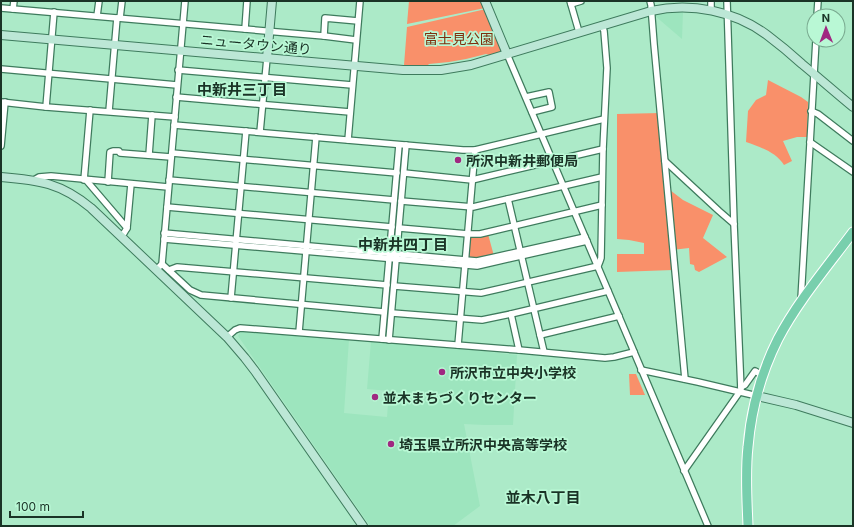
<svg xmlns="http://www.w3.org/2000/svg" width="854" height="527" font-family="Inter,'Noto Sans JP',sans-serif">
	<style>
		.built { fill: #9de5be }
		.green { fill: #f9906a }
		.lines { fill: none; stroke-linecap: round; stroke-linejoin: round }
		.street-casing { stroke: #3e7b5d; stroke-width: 8 }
		.secondary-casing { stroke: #3e7b5d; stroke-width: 10 }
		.primary-casing { stroke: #fff; stroke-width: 11 }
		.street { stroke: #fff; stroke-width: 5.5 }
		.secondary { stroke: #bce7d6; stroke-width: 8 }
		.primary { stroke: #78cfad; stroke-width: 9 }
		.poi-dot { fill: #a02881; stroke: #b9f8d5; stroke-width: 1.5 }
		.labels { text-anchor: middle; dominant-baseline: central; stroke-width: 3.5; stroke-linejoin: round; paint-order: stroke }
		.park-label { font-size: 14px; fill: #7e2e0c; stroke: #b9f8d5 }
		.street-label { font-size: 14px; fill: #1a3326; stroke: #b9f8d5 }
		.poi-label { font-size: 14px; font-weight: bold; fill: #1a3326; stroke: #b9f8d5; text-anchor: start }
		.neighbourhood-label { font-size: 15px; font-weight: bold; fill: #1a3326; stroke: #b9f8d5 }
	</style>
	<rect width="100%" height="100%" fill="#aceac8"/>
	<g class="built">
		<path d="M683,12L682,39L654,15L662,13Z"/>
		<path d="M241,331L349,339L344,413L387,417L389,391L367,389L371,341L446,347L517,355L513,425H484L464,424L480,506L453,526H370L238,336Z"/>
	</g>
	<g class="green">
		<path d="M409,1H482L485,8L407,24Z"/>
		<path d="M486,9L503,51L489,55L486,54L466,59L449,62L429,64L427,66L404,65L407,27Z"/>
		<path d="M768,80L801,97L808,102L807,137H797L783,141L792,161L784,165C776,152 760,147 746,142L748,111L756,100L766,95Z"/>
		<path d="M660,113L666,187L683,200L713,215L703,238L727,257L699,272L695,270L694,265L690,264L689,248L672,250L673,270L617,272V254H644V243L629,240L617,239V114Z"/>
		<path d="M488,234L494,256L483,259H470L468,257L470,237L471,236Z"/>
		<path d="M629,374H636L645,395H630Z"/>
	</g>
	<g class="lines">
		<defs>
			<g id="street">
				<path d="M570,1L579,32"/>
				<path d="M650,1L651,5L654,44L685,379"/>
				<path d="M711,1V10"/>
				<path d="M571,4L581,1"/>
				<path d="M1,8L324,36L356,40"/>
				<path d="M13,9L14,1"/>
				<path d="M97,16L99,1"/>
				<path d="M817,16L818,1"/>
				<path d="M120,18L122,1"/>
				<path d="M245,29L247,1"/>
				<path d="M324,36L325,18L358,21"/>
				<path d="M507,54L632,347L634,352L708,526"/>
				<path d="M1,69L177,85"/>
				<path d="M178,70L352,85"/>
				<path d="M176,97L350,112"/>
				<path d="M526,97L549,92L552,107L532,112"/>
				<path d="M1,102L46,107L175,117"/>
				<path d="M46,107L54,12"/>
				<path d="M109,111L117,18"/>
				<path d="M811,111L818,114L853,141"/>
				<path d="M174,125L463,150H475L604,119"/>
				<path d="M260,132L267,58"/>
				<path d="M348,140L360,1"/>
				<path d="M810,142L853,172"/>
				<path d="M1,146L5,102"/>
				<path d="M172,153L397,173"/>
				<path d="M149,155L152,115"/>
				<path d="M665,161L719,211L734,224"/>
				<path d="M404,173L472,180L603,149"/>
				<path d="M34,180L39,177L51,176L168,187"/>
				<path d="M84,180L90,110"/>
				<path d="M86,180L127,228L124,233L120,236"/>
				<path d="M169,180L394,200"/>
				<path d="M108,182L110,152L113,151H119L120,153L171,157"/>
				<path d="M508,199L544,352"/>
				<path d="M401,201L473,207L602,177"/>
				<path d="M167,207L392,227"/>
				<path d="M127,228L131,184"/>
				<path d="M399,228L468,234H480L602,205"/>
				<path d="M164,233L477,261L585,237"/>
				<path d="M164,239L477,266L587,241"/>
				<path d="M162,264L190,290L201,295L384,312"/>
				<path d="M156,270L162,264L185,1"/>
				<path d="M169,270L177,267L387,285"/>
				<path d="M394,286L481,293L598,266L600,261L601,258L603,149L607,68L604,31L602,25"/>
				<path d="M231,298L246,131"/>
				<path d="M801,299L816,40"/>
				<path d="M392,313L482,320L511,314L608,291"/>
				<path d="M511,314L519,350"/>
				<path d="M299,332L316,137"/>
				<path d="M540,335L619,316"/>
				<path d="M227,337L235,330L240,328L519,350L605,358L614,357L634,352"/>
				<path d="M382,339L399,145"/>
				<path d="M389,340L406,145"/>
				<path d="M458,345L475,150"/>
				<path d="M641,370L698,382L753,395L757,396"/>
				<path d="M741,387L745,385L755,371L762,375"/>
				<path d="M684,471L741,390L734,224L727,1"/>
			</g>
			<g id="secondary">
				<path d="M485,1L507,54"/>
				<path d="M1,35L403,70H441L471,65L651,11C691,2 735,11 767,35C779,44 791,54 802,64C819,78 836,93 853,107"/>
				<path d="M267,58L272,1"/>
				<path d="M1,177C39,180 61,183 91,208L227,337L245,358L255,371L363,526"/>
				<path d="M757,396L796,405L853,423"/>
			</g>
			<path id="primary" d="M748,526C747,500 745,473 748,447C751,410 761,373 778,339C798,301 827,267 853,232"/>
		</defs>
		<use href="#street" class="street-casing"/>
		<use href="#secondary" class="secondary-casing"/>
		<use href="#primary" class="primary-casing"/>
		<use href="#street" class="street"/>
		<use href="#secondary" class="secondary"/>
		<use href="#primary" class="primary"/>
	</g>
	<g class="poi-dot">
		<circle cx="458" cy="160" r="4"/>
		<circle cx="442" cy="372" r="4"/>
		<circle cx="375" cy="397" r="4"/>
		<circle cx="391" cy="444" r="4"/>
	</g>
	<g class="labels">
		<g class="park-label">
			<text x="459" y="38">富士見公園</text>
		</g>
		<g class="street-label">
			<text transform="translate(256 44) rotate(5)">ニュータウン通り</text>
		</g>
		<g class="poi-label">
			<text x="466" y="160">所沢中新井郵便局</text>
			<text x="450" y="372">所沢市立中央小学校</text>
			<text x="383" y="397">並木まちづくりセンター</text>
			<text x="399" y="444">埼玉県立所沢中央高等学校</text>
		</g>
		<g class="neighbourhood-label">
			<text x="242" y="89">中新井三丁目</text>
			<text x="403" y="244">中新井四丁目</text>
			<text x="543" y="497">並木八丁目</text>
		</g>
	</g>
	<rect width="854" height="527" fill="none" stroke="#1a3326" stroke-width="4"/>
	<g transform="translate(826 28) rotate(359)"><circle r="19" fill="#b9f8d5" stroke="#79a98f"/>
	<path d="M0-3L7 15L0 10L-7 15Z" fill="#a02881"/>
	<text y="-6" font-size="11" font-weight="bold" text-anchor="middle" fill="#1a3326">N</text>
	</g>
	<path d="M10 511v6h73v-6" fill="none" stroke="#1a3326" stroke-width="2"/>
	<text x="16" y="511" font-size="12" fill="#1a3326" stroke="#b9f8d5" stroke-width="3" paint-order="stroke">100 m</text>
</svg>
